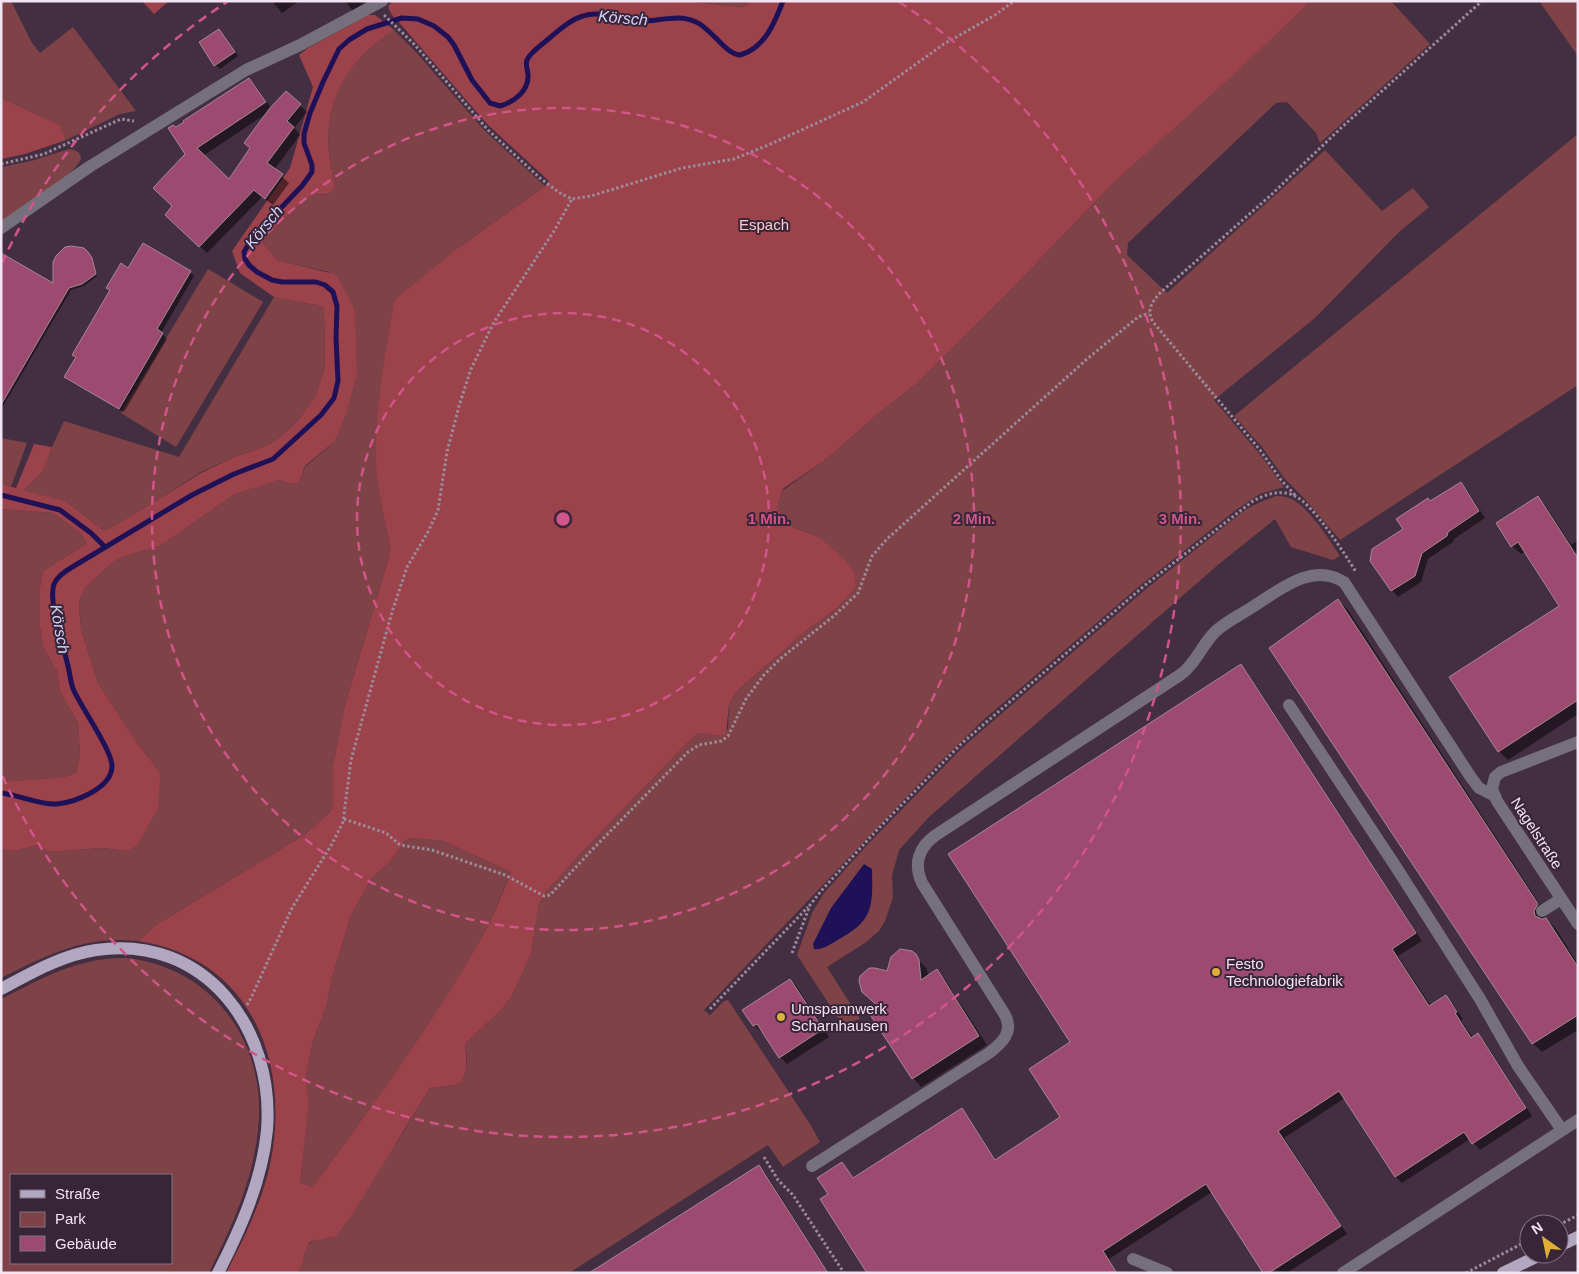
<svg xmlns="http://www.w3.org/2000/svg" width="1579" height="1274" font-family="Helvetica,sans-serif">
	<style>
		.green { fill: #7f4247; fill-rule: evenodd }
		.forest { fill: #9b424b; fill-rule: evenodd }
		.water { fill: #1e1158 }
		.shadow { fill: #0007; fill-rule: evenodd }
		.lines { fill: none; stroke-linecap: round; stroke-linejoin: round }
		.stream { stroke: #1e1158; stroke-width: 5 }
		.building { fill: #9d4a71; stroke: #a88794 }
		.path { stroke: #9c8b9b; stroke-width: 3; stroke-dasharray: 2.5 2.5; stroke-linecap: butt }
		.minor { stroke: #75707c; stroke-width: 12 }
		.major { stroke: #b2a7c0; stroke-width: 12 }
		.ring { fill: none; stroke: #d05588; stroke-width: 2.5; stroke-dasharray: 9 6 }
		.poi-dot { fill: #e0b034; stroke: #392538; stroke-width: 2 }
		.labels { text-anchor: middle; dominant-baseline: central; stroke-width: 4; stroke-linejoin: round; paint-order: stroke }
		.park-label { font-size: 15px; fill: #fecacc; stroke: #392538 }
		.street-label { font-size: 15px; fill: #f2e4f1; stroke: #392538 }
		.poi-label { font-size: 15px; fill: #f2e4f1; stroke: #392538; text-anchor: start }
		.water-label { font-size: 16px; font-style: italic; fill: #d0d3fe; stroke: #392538 }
		.centre { fill: #d05588; stroke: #392538; stroke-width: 2.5 }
		.ring-label { font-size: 15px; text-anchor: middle; font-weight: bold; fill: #d05588; stroke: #392538; stroke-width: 4; stroke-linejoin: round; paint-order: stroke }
	</style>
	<rect width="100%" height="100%" fill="#442f42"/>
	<g class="green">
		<path d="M1,1H11L32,43L40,53L73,27L136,111L120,114L66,140L60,125L1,98Z"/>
		<path d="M687,1H750L747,5L740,7Z"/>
		<path d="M1311,1H1391L1430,44L1320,143L1316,133L1287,102L1276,103L1128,243L1127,255L1167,293L1325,150L1382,211L1413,188L1429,207L1399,232L1316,317L1214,400L1259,453L1284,487L1260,494L1236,510L1137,588L981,722L935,767L704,1010L710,1015L724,1001L728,1000L810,1124L820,1142L783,1167L768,1145L569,1273H297C313,1249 294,1243 332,1237L401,1136L430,1088L456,1085C471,1076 467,1058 465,1044L501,1010L512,996L531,954L539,904L546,892L585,849L691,739L699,733L720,736L728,729L729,704L737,691L807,630L837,608L854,590L856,580L819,537L794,528L779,512L777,508L782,491L824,461L879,413L916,384L1007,294L1114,182Z"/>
		<path d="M1539,1H1578V56Z"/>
		<path d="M394,30L415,51L485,131L545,186L458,248L377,472L390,547L389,557L345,705L333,766V807L330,812L304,835L156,925L138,941C85,935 47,955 1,978V849L15,851L37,845L50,852L102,848L127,851L159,771L138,744L98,683L81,629L79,605L81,596L86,587L112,563L119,558L160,546L166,542L233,495L273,481L278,480L293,484L300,480L305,467L331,445L329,272L277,260L263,243L264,239L289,214L314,193L324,195L335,186C333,175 330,164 329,152C324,96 348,61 394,30Z"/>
		<path d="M1578,134V385L1340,540L1303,497L1284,478L1262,447L1234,416Z"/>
		<path d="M69,149C76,150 81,152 81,159C70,180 22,208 1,222V167L31,161Z"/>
		<path d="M208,269L263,302L176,447L121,413Z"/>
		<path d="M274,297L321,306L324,309L325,368L315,397L296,423L274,442L263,447L234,457L201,472L154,502L107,530H103L65,501L22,490L43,471L52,447L64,421L179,457Z"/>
		<path d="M1,438L27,443L11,487L1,484Z"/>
		<path d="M1276,496C1282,496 1289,497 1295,501C1311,511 1329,539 1340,556L1333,560L1291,547L1275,519L1219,564L929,817L899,850L892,876L893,897L885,921L879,931L865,943L827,967L860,1019L842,1024L797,955L812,913L824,893L868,844L963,747L1146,589L1245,510L1258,503Z"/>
		<path d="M1,509L53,513L79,532L87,543L43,571L40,587V628L43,647L57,671L60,692L78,723L80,754L76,773L64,777L1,782Z"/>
		<path d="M410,838L443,841L511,872C503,890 496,910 487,928C438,1019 374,1103 313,1187L300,1183L309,1105L306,1076L313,1041L327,1004L332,978L351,915L372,878L391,861L405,841Z"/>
		<path d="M126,958C214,967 268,1045 258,1130C253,1181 231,1228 209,1273H1V999C42,978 80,957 126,958ZM11,1175H171V1263H11Z"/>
	</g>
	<g class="forest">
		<path d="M142,1H169L154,14Z"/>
		<path d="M393,1H687L740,7L747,5L750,1H1311L1231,77L1114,182L1007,294L916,384L879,413L824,461L784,488L782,491L777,508L779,512L794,528L819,537L845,560L855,574L856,586L854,590L837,608L807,630L737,691L729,704L726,734L720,736L699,733L691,739L585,849L546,892L539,904L531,954L512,996L501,1010L465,1044C466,1058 471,1077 456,1085L430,1088L353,1213L336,1236L310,1242C302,1251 306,1264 297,1273H226C245,1236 263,1200 271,1160C290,1058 249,958 138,941L156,925L304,835L330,812L333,807V766L345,705L389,557L390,547C385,517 376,486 376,456C376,404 385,354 394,303L397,298L458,248L545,186L549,181L487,124L409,34C403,25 390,17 388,6ZM410,838L443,841L511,872C503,891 496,910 487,928C437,1019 374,1103 313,1187L300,1183L309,1105L306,1076L313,1041L327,1004L332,978L351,915L372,878L391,861L405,841Z"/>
		<path d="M368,15H375L394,30C349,60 324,97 329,152C330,164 333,175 335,186C330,196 324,195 314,193L289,214L264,239L263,243L277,260L334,274L338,278L353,306L355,316L357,374L346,414L334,442L305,466L300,480L297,483L293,484L278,480L233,495L166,542L160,546L119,558L112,563L86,587L81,596L79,605L81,629L98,683L138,744L159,771L160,777L158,809L136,846L127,851L102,848L50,852L37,845L15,851L1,849V782L64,777L76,773L80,754L78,723L60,692L57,671L43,647L40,628V587L43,571L87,543L79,532L53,513L1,509V484L16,488L34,444L52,447L43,471L23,490L65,501L103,530H107L154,502L201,473L234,457L263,447L274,442L296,423L315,397L325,368L324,309L321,306L274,297L240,273L232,251L290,168L313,87L299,55L308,48Z"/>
		<path d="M1,98L60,125L66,140L25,154L1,159Z"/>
	</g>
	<path class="water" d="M864,864L872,869C873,909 873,921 836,941C829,945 822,950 814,949L813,944L831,908Z"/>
	<g class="shadow">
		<path d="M272,1H299L282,13Z"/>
		<path d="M345,1H378L356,15Z"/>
		<path d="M223,35L238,56L220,69L215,65Z"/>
		<path d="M249,79L256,86L271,108L286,93L307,112L294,128L300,135L274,170L289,183L273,205L262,197L207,253L167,214L174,207L187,154L176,129ZM267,113L251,148L229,181L203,156Z"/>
		<path d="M85,252L93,261L97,276L84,286L71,290L3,406L1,405V254L55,285Z"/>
		<path d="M129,270L190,272L194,276L161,333L167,339L124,412L70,381L65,377L111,291L107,287Z"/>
		<path d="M1460,483L1467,490L1485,518L1454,539L1453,542L1428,559L1421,582L1398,597L1392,590L1405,529L1431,503Z"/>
		<path d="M1538,497L1546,506L1571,545L1578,540V714L1508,760L1499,751L1451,678L1561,607L1525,552L1521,554L1512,546Z"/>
		<path d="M1338,600L1348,610L1546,914L1543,920L1546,919L1556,929L1578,964V1030L1542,1052L1533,1043Z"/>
		<path d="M1240,666L1247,672L1422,941L1398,956L1431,1006L1446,997L1453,1004L1463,1019L1461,1020L1473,1038L1478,1035L1485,1042L1532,1116L1480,1150L1470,1139L1402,1183L1395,1176L1345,1098L1284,1138L1347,1234L1287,1273H1265L1212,1192L1109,1259L1118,1273H868L830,1194L842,1163L854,1179L961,1110L968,1117L996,1160L1062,1118L1071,1042Z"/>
		<path d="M911,952L927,969L928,977L937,971L945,980L987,1045L921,1087L913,1078L881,1007L888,973Z"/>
		<path d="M790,980L797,987L829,1037L787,1064L780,1057L763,1031L761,1032L754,1025Z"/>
		<path d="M759,1166L766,1174L829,1273H591Z"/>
	</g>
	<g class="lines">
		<g class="stream">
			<path d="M1,495L60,510L91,533L105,547"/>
			<path d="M1,793C20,795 38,805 57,804C76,802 112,788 112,766C112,751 82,708 74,691C70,682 70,672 67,662C63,644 48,601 54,584C57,576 67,570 74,566L192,495L234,474L273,459L321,415L334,398L338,381L336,338L337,306L333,292L325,285L316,282H282L272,280L257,272L249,265L245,259L244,252L252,238L302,186L312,172V165L304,143V134L310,113L323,82L339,49L349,40L367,29L402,18L418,19L434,26L448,37L454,45L472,80L490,103L500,106C514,102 529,91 528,75C528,70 525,65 527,60C530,53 540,46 546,41C557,32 569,20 583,16C601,10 622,20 640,21C658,22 678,13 696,22C711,28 726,55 740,55C765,48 775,22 783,1"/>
		</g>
	</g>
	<g class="building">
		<path d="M219,29L235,52L214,66L199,42Z"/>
		<path d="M249,78L266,102L197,148L229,179L250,148L244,143L270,108L286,91L301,104L287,121L294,127L267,163L283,174L265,199L254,190L199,247L165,215L172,206L153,188L185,154L168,128L173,125L176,127L184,122L183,121Z"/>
		<path d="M143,243L191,271L157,329L163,333L119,409L64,377L76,357L72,355L110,290L106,288L121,263L128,268Z"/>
		<path d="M71,246L84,248L88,252L92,258L96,274L82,284L69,288L1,405V253L53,283V262L56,256L65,247Z"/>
		<path d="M1461,482L1479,511L1448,532L1447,536L1422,553L1415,576L1391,591L1370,561L1372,549L1403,529L1396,519L1428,498L1430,501Z"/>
		<path d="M1538,496L1578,558V700L1498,752L1449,677L1559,606L1518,542L1511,547L1496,523Z"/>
		<path d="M1338,599L1538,904L1534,911L1535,916L1542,919L1546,918L1578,967V1015L1532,1044L1269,648Z"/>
		<path d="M1241,664L1416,933L1392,949L1429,1006L1446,995L1457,1012L1455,1013L1471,1038L1478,1033L1526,1108L1472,1144L1464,1132L1395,1177L1339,1091L1278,1131L1341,1226L1269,1273H1263L1206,1184L1103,1251L1117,1273H867L820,1199L828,1194L817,1178L842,1162L853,1178L962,1108L995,1160L1060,1117L1029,1069L1070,1042L948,854Z"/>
		<path d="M900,949L912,951L916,954L919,960L921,980L937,969L979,1036L912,1079L869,1013L879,1007L862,992L859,981L860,976L869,968H875L887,971L891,957Z"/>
		<path d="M790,979L823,1029L779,1058L757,1024L753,1026L742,1010Z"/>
		<path d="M759,1165L828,1273H589Z"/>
	</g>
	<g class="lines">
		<g class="path">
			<path d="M384,15L415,45L488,130L541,179L560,193L572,199L591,196L682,168L734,159L773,143L863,102L944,44L995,15L1014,1"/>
			<path d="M1,164L44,154L121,119L134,121"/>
			<path d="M1295,495L1281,480L1260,450L1153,322C1146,310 1152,302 1160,293L1271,195L1342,127L1482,1"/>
			<path d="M344,819L386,833L400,845L432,850L505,875L544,896L550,895L590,852L688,752L699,745L721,741L728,736L746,699L763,676L780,659L835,615L858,593L872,556L887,539L1087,359L1138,317L1149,313"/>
			<path d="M792,953L810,905L821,891L876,831L961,744L1144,586L1253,501C1266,494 1281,489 1295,496C1314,505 1344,553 1356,572"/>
			<path d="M247,1005L251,998L292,908L332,844L343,822L351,760L392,612L407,567L428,532L438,510L447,452L459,406L471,369L494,322L554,231L572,199"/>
			<path d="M710,1009L808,907"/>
			<path d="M764,1157L778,1180L793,1195L844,1273"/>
			<path d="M1559,1225L1578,1215"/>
			<path d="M1466,1273L1529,1240"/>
		</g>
		<g class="minor">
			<path d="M1,228L89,167L246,70L300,45L382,1"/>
			<path d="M1289,705L1396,867L1480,999L1518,1066L1562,1130"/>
			<path d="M1578,742L1501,772L1495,777L1492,789L1497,801L1578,924"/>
			<path d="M1542,911L1561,899"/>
			<path d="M812,1166L989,1053C1002,1043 1014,1032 1005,1015L922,883C913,863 919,847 936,835L1180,675C1196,664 1202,644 1216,631C1227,621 1242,614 1254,606C1281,589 1312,562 1344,582L1470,776L1479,788L1495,796"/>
			<path d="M1133,1259L1167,1273"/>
			<path d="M1343,1273L1578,1120"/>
		</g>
		<g class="major">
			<path d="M1,989C31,973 62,955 96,950C205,934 275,1029 267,1130C262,1181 241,1228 218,1273"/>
			<path d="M1559,1246L1578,1237"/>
			<path d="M1503,1273L1542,1254"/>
		</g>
	</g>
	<g class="ring">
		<circle cx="563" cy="519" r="206"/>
		<circle cx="563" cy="519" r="411"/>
		<path d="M2 263A617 617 0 0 1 227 2M899 2A617 617 0 1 1 2 775"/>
	</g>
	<g class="poi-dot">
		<circle cx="1216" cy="972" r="5"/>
		<circle cx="781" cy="1017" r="5"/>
	</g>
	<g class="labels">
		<g class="park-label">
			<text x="764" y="224">Espach</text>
		</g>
		<g class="street-label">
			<text transform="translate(1537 833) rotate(57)">Nagelstraße</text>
		</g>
		<g class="poi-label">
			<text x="1226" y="963">Festo<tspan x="1226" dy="17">Technologiefabrik</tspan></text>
			<text x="791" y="1008">Umspannwerk<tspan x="791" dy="17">Scharnhausen</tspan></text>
		</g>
		<g class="water-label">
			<text transform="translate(623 18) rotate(5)">Körsch</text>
			<text transform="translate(264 227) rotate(-51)">Körsch</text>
			<text transform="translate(60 629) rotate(80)">Körsch</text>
		</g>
	</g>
	<circle cx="563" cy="519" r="8" class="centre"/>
	<g class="ring-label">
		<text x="769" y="524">1 Min.</text>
		<text x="974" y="524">2 Min.</text>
		<text x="1180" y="524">3 Min.</text>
	</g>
	<rect width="1579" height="1274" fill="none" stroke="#f2e4f1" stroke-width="5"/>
	<rect x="10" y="1174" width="162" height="90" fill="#392538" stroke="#837182"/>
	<rect x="20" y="1190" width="25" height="8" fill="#b2a7c0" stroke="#837182"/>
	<text x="55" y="1199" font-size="15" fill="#f2e4f1">Straße</text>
	<rect x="20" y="1212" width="25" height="15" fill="#7f4247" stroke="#837182"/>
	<text x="55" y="1224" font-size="15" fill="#f2e4f1">Park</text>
	<rect x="20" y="1236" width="25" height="15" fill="#9d4a71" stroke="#837182"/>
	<text x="55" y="1249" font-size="15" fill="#f2e4f1">Gebäude</text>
	<g transform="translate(1544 1239) rotate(327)"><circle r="24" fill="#392538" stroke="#837182"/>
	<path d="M0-4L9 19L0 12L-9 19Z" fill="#e0b034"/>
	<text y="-8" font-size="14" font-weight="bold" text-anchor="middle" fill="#f2e4f1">N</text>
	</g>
</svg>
